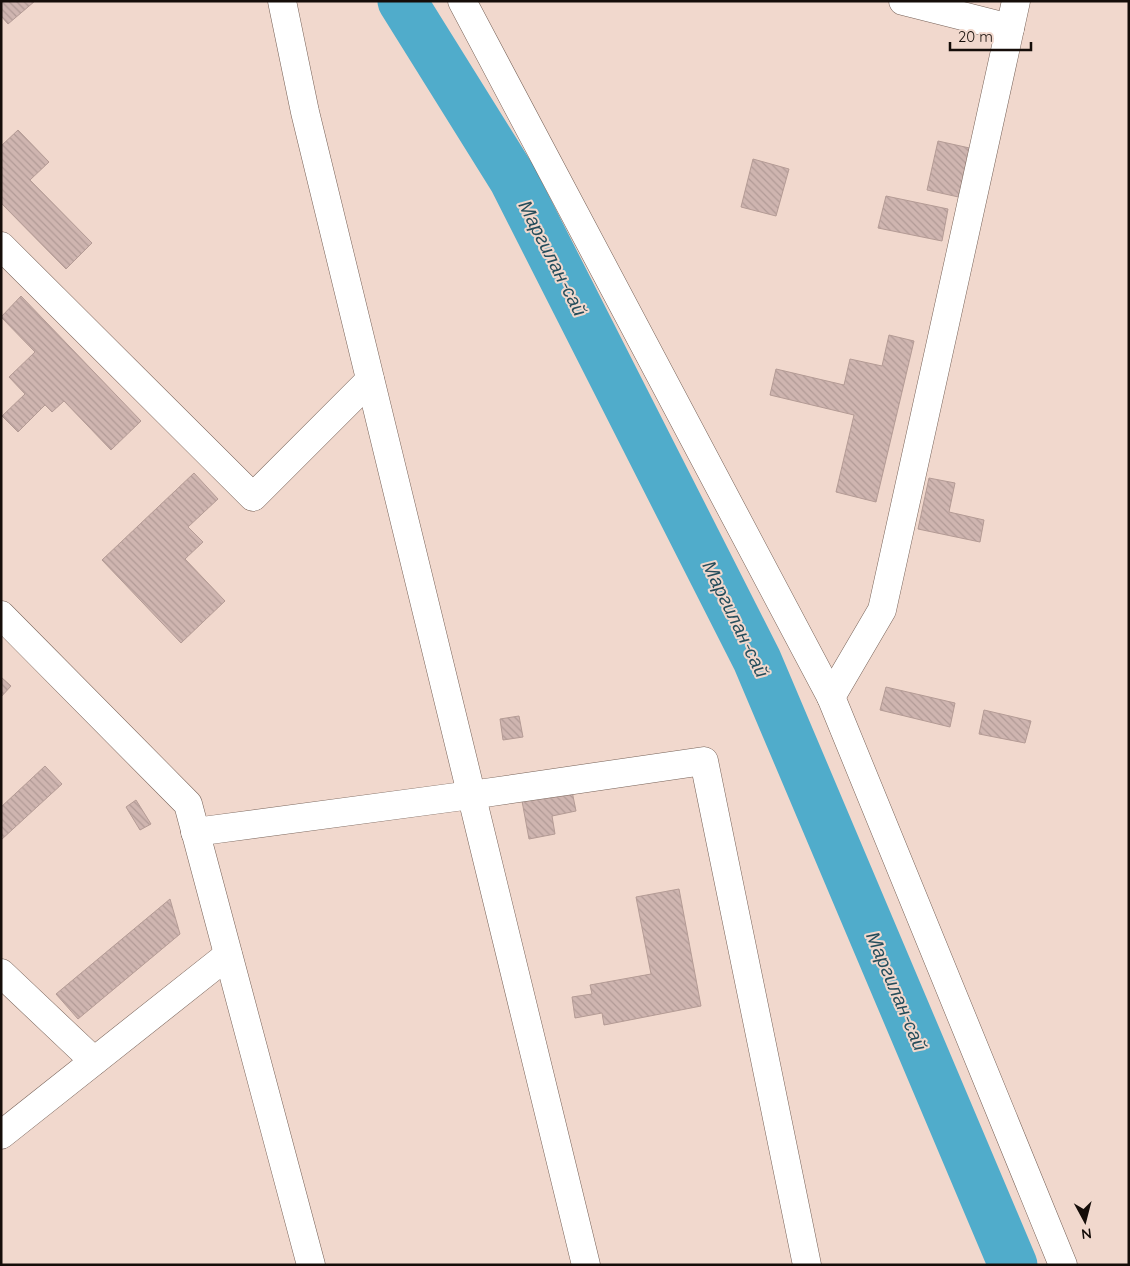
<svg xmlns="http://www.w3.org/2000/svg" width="1130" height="1266" font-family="Quicksand,sans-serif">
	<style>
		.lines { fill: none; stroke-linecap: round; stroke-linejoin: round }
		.river { stroke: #50accb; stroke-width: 49 }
		.building { fill: url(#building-back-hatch); stroke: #b49b95 }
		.minor-casing { stroke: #776258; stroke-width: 29 }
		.minor { stroke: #fff; stroke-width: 28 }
		.labels { text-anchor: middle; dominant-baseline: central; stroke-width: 4; stroke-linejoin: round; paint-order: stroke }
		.water-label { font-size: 19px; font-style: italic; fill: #254d5b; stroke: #f1d8cd }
	</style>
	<defs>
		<pattern id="building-back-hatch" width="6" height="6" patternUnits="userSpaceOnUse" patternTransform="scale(1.25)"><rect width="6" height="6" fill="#cfb5b0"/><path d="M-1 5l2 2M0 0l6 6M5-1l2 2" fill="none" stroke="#b19a96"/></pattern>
	</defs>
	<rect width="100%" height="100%" fill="#f1d8cd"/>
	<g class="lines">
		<path class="river" d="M402,1L513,179L757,660L1013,1265"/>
	</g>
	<g class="building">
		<path d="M1,1H35L8,24L1,16Z"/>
		<path d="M18,130L49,162L30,180L92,243L66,269L1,203V146Z"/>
		<path d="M938,141L974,149L963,198L927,190Z"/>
		<path d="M753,159L789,169L776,216L741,207Z"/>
		<path d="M886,196L948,209L942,241L878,228Z"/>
		<path d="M21,296L141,421L111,450L64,401L52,412L45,405L18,432L2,416L25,394L9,377L35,352L1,317Z"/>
		<path d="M889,335L914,341L876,502L836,492L854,415L770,395L776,369L844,385L850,359L882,366Z"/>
		<path d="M194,473L218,499L188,527L203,542L185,559L225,601L181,643L102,560Z"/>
		<path d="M929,478L955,483L949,512L984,520L980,542L918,529Z"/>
		<path d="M1,677L11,686L1,697Z"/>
		<path d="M886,687L955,703L950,727L880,710Z"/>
		<path d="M984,710L1031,721L1025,743L979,734Z"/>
		<path d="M519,716L523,737L503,740L500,719Z"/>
		<path d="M45,766L62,784L1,840V807Z"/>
		<path d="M572,791L576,811L552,816L555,834L529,839L522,801Z"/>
		<path d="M136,800L151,824L140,830L126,807Z"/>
		<path d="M679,889L701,1006L604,1025L602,1013L575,1018L572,997L592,994L590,985L651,974L636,897Z"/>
		<path d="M170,899L180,934L78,1019L56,994Z"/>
	</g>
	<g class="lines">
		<defs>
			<g id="minor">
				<path d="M282,1L305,112L586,1265"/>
				<path d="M462,1L831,697L1063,1265"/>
				<path d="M903,1L1010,28"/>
				<path d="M1,246L253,497L370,380"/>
				<path d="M1,615L188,804L311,1265"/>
				<path d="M831,697L882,610L1016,1"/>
				<path d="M195,832L471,795L704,761L807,1265"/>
				<path d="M1,973L94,1061"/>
				<path d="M1,1135L228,955"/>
			</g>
		</defs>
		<use href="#minor" class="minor-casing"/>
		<use href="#minor" class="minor"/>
	</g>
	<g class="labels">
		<g class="water-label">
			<text transform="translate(553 258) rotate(63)">Маргилан-сай</text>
			<text transform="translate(736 619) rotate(64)">Маргилан-сай</text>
			<text transform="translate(897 991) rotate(67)">Маргилан-сай</text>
		</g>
	</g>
	<rect width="1130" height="1266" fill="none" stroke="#150d09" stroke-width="5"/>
	<g transform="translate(1085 1221) rotate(173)" stroke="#f1d8cd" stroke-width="4" paint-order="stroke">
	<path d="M0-4L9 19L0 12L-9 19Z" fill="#150d09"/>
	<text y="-8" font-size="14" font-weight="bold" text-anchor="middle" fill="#150d09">N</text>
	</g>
	<path d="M950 42v8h81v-8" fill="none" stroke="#150d09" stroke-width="2.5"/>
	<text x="958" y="42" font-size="15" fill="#150d09" stroke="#f1d8cd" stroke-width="4" paint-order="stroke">20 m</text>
</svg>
